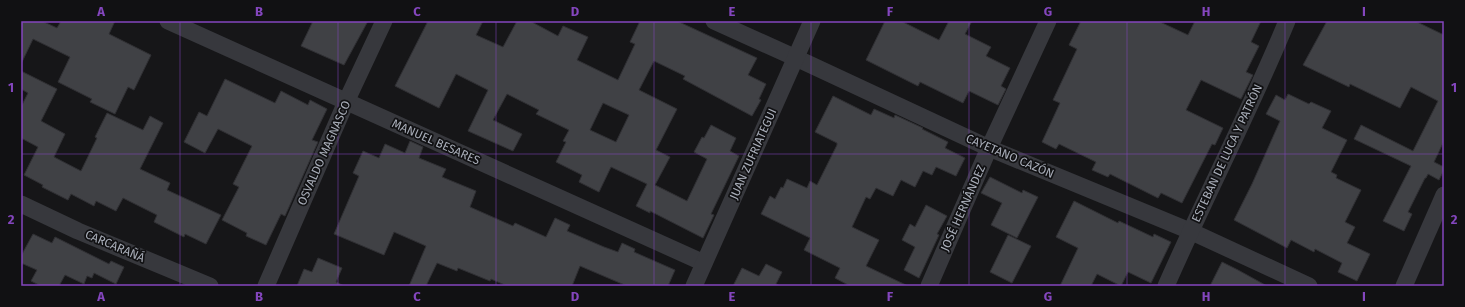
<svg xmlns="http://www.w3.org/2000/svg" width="1465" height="307" font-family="'Fira Sans',sans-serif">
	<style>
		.building { fill: #404145; stroke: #303034; fill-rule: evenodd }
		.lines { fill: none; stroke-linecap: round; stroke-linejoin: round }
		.street { stroke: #37383d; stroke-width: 17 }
		.grid { fill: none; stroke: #8446be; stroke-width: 1; stroke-opacity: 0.55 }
		.labels { text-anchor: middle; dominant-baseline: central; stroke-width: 3.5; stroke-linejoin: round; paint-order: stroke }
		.street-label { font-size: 12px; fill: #a8adb8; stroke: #111113 }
		.neatline { fill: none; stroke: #8446be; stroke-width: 1.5 }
		.grid-label { font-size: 13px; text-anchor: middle; font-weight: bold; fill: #8446be }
	</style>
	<rect width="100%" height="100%" fill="#161618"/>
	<g class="building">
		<path d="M21,21H42L57,28L61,21H115L109,34L151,55L134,90L128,87L115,114L90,102L92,99L58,82L70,57L33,39L21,64Z"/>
		<path d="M313,21H368L344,65L301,46Z"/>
		<path d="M428,21H483L476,35L503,47L517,21H530L558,36L563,26L588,37L577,60L618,80L635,44L630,42L640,21H677L757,58L748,75L766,84L759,99L761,100L752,116L683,79L685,76L654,61L639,90L677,109L656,150L670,157L655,185L687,201L707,159L694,152L702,137L704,138L711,125L736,138L730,151L739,156L711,214L714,215L703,238L650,211V213L636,206L647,184L611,167L599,192L579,182L582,175L556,162L566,142L563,141L569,130L536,114L539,110L507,94L493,120L522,134L513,151L468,131L488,90L456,74L439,108L395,86ZM603,103L629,115L616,142L590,130Z"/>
		<path d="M885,21H901L939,40L949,21H972L965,34L991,47L986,56L1010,68L1001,86L1006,89L998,105L969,91L963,103L920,82L918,86L866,60Z"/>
		<path d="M1081,21H1158L1188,35L1195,21H1261L1251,42L1259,46L1246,72L1253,75L1241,99L1201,80L1186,110L1223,128L1215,145L1212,144L1182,203L1161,193L1158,198L1110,174L1108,177L1092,170L1096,162L1059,144L1056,149L1042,142L1060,103L1053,100L1077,49L1069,45Z"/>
		<path d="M1327,21H1415L1444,35V141L1434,162L1444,167V170L1439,180L1428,174L1426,178H1425L1408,212L1412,214L1404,231L1383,221L1411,166L1354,139L1361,125L1413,151L1438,101L1411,87L1400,108L1350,84L1349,87L1303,65Z"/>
		<path d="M21,71L57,89L41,121L65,134L54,157L81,171L97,138L95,137L107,113L143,130L150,116L163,123L140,169L170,183L167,190L221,215L206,244L185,234L184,237L154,222L157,215L123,198L116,211L96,201L94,206L71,194L68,200L42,187L43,185L24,175L38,147L21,138V107L28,93L21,89Z"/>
		<path d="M225,79L275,103L281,91L308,105L310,100L327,109L312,140L318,142L285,216L281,214L266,245L246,236L247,233L222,220L239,187L233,184L252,146L218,129L205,153L184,142L199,112L207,116Z"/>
		<path d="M1288,94L1309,104L1311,102L1331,111L1322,128L1347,140L1331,172L1337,175L1336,178L1361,190L1345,222L1355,227L1347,243L1370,254L1357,281L1338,272L1342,263L1315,249L1314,252L1291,240L1287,248L1234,220L1252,184L1280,121L1266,114L1276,95L1285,100Z"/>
		<path d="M833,96L871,115L874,109L894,118L895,115L923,128L922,129L948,142L945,148L965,158L956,176L936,167L932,175L923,171L915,187L901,180L893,196L876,188L870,199L866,197L852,227L879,240L866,266L908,286H850L835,278L840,268L804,250L810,238L761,214L770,196L775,199L781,187L783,188L787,179L807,188L810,181L817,185L837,145V143L815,132Z"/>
		<path d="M410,141L423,147L419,158L446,169L442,177L476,191L470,207L513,226L515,223L546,237L555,218L570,225L567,231L604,247L618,252L622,243L635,249L634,252L675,270L668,286H627L580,266L572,286H507L491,279L490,281L458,268L457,271L437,263L426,286H409L426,246L394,232L384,255L334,234L359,176L353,173L363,151L379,158L385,144L405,153Z"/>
		<path d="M990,177L1022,193L1023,190L1038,197L1017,238L991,225L1002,203L981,193Z"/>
		<path d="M1074,201L1118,223L1119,221L1153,237L1154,234L1171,242L1151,283L1128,272L1121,286L1097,274L1091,286H1060L1078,248L1056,237Z"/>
		<path d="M926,205L947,216L937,234L939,235L919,278L904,270L915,247L902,240L910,224L915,227Z"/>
		<path d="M33,234L52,243L55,237L109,264L111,261L124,267L116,284L94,273L92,278L87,276L84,284L65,275L59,286H41L31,281L37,270L21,263V256Z"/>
		<path d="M1008,235L1031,246L1012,283L990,272Z"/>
		<path d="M318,258L342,268L336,282L344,286H297L304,269L312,272Z"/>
		<path d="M1222,262L1238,270L1267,286H1210Z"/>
		<path d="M766,264L782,272L776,284L780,286H733L742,268L759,276Z"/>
	</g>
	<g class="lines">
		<g class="street">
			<path d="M168,21L704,263"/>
			<path d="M714,21L796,58L989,148L1190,231L1309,286"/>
			<path d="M21,204L78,231L210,286"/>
			<path d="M266,286L346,102L384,21"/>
			<path d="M694,286L812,21"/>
			<path d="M929,286L989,148L1048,21"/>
			<path d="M1166,286C1205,197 1250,111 1287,21"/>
			<path d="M1404,286L1444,195"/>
		</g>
	</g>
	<path class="grid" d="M180,21V286M338,21V286M496,21V286M654,21V286M811,21V286M969,21V286M1127,21V286M1285,21V286M21,154H1444"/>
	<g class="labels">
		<g class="street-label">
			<text transform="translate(436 142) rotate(24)">MANUEL BESARES</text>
			<text transform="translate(324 153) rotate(-66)">OSVALDO MAGNASCO</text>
			<text transform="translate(1227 153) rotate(-65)">ESTEBAN DE LUCA Y PATRÓN</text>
			<text transform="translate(753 154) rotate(-66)">JUAN ZUFRIATEGUI</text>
			<text transform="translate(1010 156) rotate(23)">CAYETANO CAZÓN</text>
			<text transform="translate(963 208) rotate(-66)">JOSÉ HERNÁNDEZ</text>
			<text transform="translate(115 246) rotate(23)">CARCARAÑÁ</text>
		</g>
	</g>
	<rect width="1465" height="307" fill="none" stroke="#111113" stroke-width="44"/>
	<rect x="22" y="22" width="1421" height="263" class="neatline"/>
	<g class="grid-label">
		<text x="101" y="16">A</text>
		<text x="259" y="16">B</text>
		<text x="417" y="16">C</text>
		<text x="575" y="16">D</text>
		<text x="732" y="16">E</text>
		<text x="890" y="16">F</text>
		<text x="1048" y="16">G</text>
		<text x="1206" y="16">H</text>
		<text x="1364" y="16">I</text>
		<text x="11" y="92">1</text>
		<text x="1454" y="92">1</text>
		<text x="11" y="224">2</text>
		<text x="1454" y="224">2</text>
		<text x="101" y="301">A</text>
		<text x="259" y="301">B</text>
		<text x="417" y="301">C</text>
		<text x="575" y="301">D</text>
		<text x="732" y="301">E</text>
		<text x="890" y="301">F</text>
		<text x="1048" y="301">G</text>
		<text x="1206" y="301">H</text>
		<text x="1364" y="301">I</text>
	</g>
</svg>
